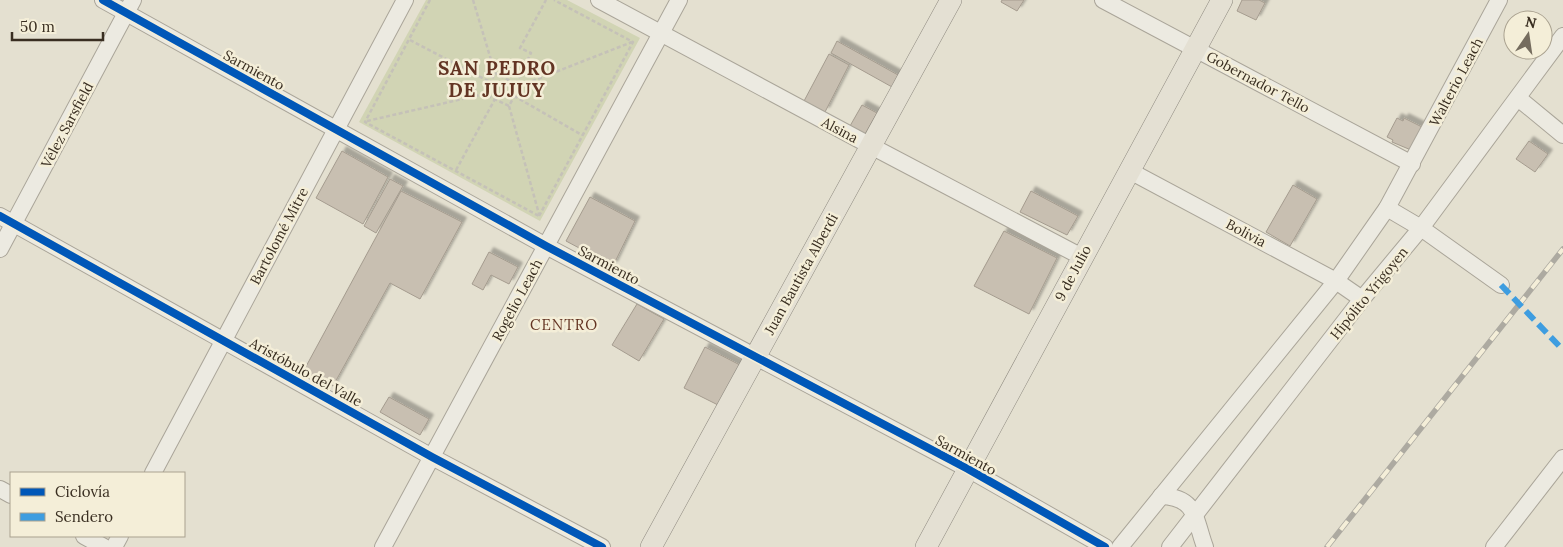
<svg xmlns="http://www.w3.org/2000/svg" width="1563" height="547" font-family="Lora,serif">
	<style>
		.green { fill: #d1d4b4 }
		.building { fill: #c8bfb1; stroke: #a59c8f; filter: url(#shadow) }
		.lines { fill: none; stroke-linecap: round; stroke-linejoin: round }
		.minor-casing { stroke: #aaa599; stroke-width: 18 }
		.major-casing { stroke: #8f8a80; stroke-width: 22 }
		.path { stroke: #c5c1b8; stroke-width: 2.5; stroke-dasharray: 4 2.5; stroke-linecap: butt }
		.minor { stroke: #eceae1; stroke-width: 16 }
		.major { stroke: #e4e0d3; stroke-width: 21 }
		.rail-casing { stroke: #adaaa1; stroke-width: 5.5 }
		.rail { stroke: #f4eed8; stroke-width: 4; stroke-dasharray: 11; stroke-linecap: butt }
		.quiet { stroke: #3e9de0; stroke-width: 6; stroke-dasharray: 12 6; stroke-linecap: butt }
		.cycleway-casing { stroke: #f4eed8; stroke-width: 11 }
		.cycleway { stroke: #0057b8; stroke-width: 8 }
		.labels { text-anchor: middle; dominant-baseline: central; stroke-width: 5; stroke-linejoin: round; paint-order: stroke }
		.street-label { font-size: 14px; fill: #392e21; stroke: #f4eed8 }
		.neighbourhood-label { font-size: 15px; letter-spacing: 1px; fill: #633423; stroke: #f4eed8 }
		.district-label { font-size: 19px; font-weight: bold; letter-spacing: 1px; fill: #633423; stroke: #f4eed8 }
	</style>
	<defs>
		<filter id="shadow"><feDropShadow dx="4.5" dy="-4.5" stdDeviation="1" flood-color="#0004"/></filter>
	</defs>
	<rect width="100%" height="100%" fill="#e4e0d0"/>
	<path class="green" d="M426,0H567L640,38L540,221L359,122Z"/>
	<g class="building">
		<path d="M1002,0H1024L1017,11L1001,2Z"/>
		<path d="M1242,0H1259L1265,3L1256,20L1237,11Z"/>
		<path d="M837,41L898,75L892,87L831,53Z"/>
		<path d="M829,54L849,65L825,112L804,101Z"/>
		<path d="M862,105L877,113L865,134L850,126Z"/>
		<path d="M1397,118L1403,121L1404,118L1422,127L1411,150L1392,142L1393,140L1387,137Z"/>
		<path d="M1529,141L1548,154L1535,172L1516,159Z"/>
		<path d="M342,151L388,177L363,224L316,198Z"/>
		<path d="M390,179L403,186L376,233L364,226Z"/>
		<path d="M1293,185L1317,199L1290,246L1266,232Z"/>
		<path d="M401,191L462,222L420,299L390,283L333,386L303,372Z"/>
		<path d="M1031,191L1078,216L1067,235L1020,212Z"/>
		<path d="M590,197L635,221L613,266L566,241Z"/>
		<path d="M1004,231L1057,258L1029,314L974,286Z"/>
		<path d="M489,252L518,267L509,284L491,275L483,290L472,284Z"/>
		<path d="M637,304L664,319L639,361L612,345Z"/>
		<path d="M705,347L740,365L718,405L684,388Z"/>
		<path d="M389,397L429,419L420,435L380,412Z"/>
	</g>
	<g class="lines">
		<defs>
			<g id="minor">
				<path d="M103,0L546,246L968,469L1105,547"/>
				<path d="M599,0L871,146L1082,257"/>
				<path d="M1103,0L1412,164"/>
				<path d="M1518,98L1563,135"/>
				<path d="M1128,170L1336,281L1362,299"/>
				<path d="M1387,208L1421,228L1501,285"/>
				<path d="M0,216L432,457L602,547"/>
				<path d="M0,249L133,0"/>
				<path d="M153,473L405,0"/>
				<path d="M0,489L11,495"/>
				<path d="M1161,496C1197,497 1195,520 1205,547"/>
				<path d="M84,536L104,547"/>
				<path d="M114,547L120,536"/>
				<path d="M383,547L679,0"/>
				<path d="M1120,547L1336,281L1387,208L1499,0"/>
				<path d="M1170,547L1362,299L1421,228L1563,36"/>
				<path d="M1494,547L1563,458"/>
			</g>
			<g id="major">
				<path d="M651,547L951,0"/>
				<path d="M926,547L1222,0"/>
			</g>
		</defs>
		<use href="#minor" class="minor-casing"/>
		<use href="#major" class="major-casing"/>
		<g class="path">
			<path d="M430,0L365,122L539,216"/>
			<path d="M473,0L495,73L484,94L509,106L520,86L495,73"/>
			<path d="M410,40L490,82"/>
			<path d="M516,84L531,53L520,48L546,0"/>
			<path d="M520,86L632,42"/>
			<path d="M514,96L582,135"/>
			<path d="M509,106L539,214"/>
			<path d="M367,121L484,94"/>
			<path d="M456,170L495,99"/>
			<path d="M539,216L633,42L554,0"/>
		</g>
		<use href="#minor" class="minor"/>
		<use href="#major" class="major"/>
		<defs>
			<path id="rail" d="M1327,547L1563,249"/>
		</defs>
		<use href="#rail" class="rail-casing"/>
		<use href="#rail" class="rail"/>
		<path class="quiet" d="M1501,285L1563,350"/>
		<defs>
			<g id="cycleway">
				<path d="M103,0L546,246L968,469L1105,547"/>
				<path d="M0,216L432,457L602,547"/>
			</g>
		</defs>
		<use href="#cycleway" class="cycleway-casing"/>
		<use href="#cycleway" class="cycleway"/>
	</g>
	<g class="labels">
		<g class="street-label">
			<text transform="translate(254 70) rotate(29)">Sarmiento</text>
			<text transform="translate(1258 82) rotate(28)">Gobernador Tello</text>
			<text transform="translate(1456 82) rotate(-62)">Walterio Leach</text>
			<text transform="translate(67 125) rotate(-62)">Vélez Sarsfield</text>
			<text transform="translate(840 130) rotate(28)">Alsina</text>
			<text transform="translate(1246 233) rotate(28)">Bolivia</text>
			<text transform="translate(279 236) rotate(-62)">Bartolomé Mitre</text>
			<text transform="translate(609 265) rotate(28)">Sarmiento</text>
			<text transform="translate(1073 273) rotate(-62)">9 de Julio</text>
			<text transform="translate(801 274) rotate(-61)">Juan Bautista Alberdi</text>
			<text transform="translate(1369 293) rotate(-51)">Hipólito Yrigoyen</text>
			<text transform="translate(517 300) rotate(-62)">Rogelio Leach</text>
			<text transform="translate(306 372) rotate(29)">Aristóbulo del Valle</text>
			<text transform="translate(966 455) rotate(29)">Sarmiento</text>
		</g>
		<g class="neighbourhood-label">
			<text x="564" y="324">CENTRO</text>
		</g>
		<g class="district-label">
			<text x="497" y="68">SAN PEDRO<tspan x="497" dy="22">DE JUJUY</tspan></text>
		</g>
	</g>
	<rect x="10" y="472" width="175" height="65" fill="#f4eed8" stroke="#a9a18f"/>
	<rect x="20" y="488" width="25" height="8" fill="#0057b8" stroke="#a9a18f"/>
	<text x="55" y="497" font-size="15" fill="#392e21">Ciclovía</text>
	<rect x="20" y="513" width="25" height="8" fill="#3e9de0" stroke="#a9a18f"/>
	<text x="55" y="522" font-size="15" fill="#392e21">Sendero</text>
	<g transform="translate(1528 35) rotate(13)"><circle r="24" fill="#f4eed8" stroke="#a9a18f"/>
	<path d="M0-4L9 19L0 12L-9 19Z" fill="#756c5e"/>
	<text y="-8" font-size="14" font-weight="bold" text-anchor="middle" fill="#392e21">N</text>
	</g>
	<path d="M12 32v8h91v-8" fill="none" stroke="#392e21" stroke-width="2.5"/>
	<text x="20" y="32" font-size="15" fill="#392e21" stroke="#f4eed8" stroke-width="4" paint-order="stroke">50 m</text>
</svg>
